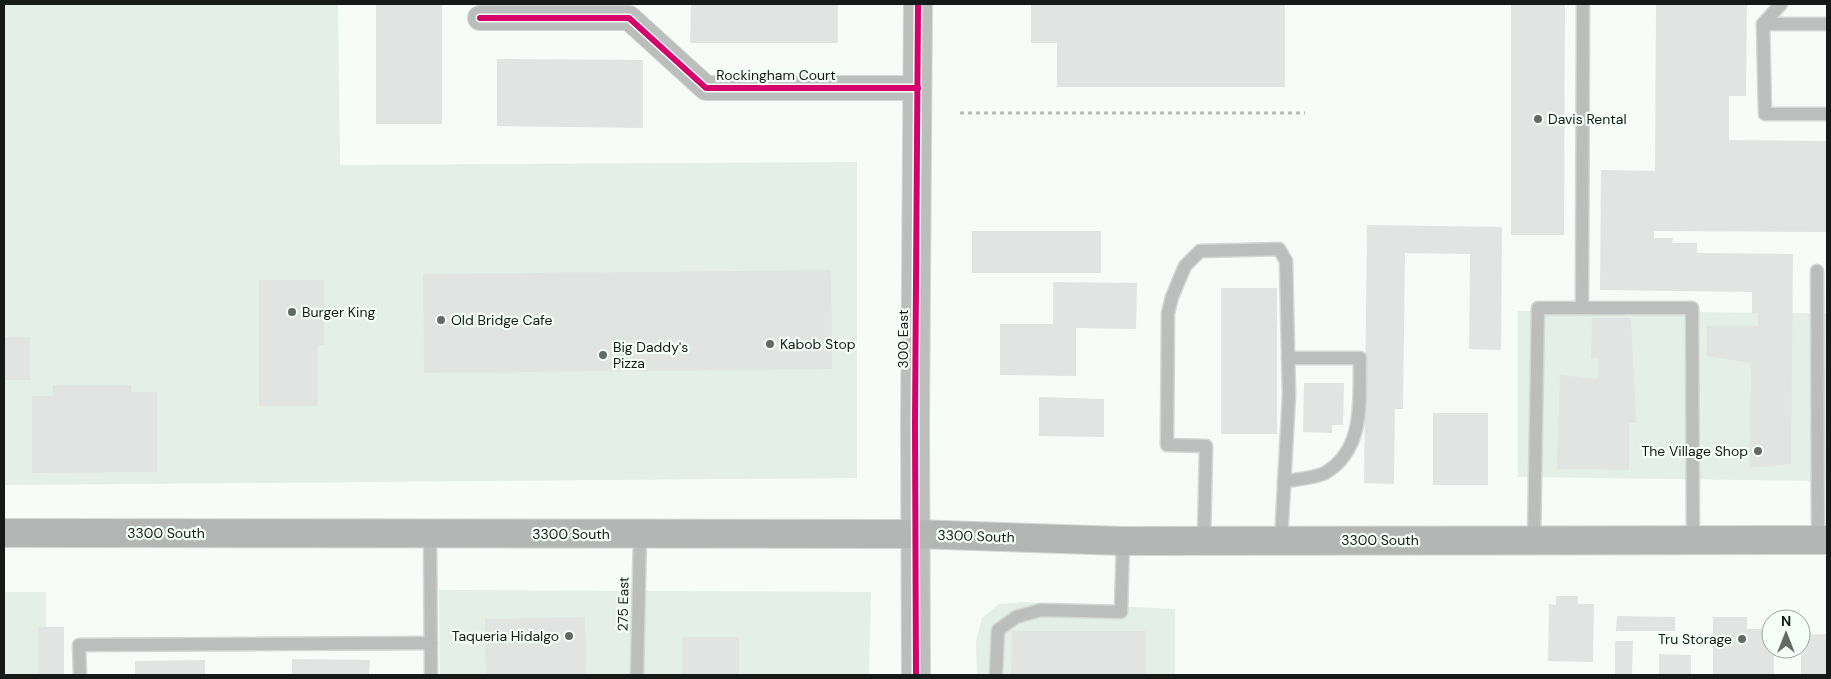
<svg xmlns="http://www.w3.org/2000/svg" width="1831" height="679" font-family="'DM Sans',sans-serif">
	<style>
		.built { fill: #e3efe7 }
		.building { fill: #e2e4e4 }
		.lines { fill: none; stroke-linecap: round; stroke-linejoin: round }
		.service-casing { stroke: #d4d7d5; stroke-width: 15 }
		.minor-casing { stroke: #d4d7d5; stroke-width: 26 }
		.tertiary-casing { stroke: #d4d7d5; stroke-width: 30 }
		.primary-casing { stroke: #d4d7d5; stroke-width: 30 }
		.path { stroke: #b9bbb9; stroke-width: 3; stroke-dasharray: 4 4; stroke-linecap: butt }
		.service { stroke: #bbbebd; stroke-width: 12 }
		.minor { stroke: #bbbebd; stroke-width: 24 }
		.tertiary { stroke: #bbbebd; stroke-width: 28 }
		.primary { stroke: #b3b6b4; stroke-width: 28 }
		.cycleway-casing { stroke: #f4fff8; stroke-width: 9 }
		.cycleway { stroke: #d6006c; stroke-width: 6 }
		.poi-dot { fill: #646866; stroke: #f4fff8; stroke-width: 2 }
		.labels { text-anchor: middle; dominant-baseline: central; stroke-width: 4.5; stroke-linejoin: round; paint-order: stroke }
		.street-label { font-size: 14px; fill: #151917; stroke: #f4fff8 }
		.poi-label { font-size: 14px; fill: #151917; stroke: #f4fff8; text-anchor: start }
	</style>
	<rect width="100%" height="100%" fill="#f7fcf9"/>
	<g class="built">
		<path d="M4,4H338L340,165L857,162V478L4,485Z"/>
		<path d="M1518,311L1827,313V481L1518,477Z"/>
		<path d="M439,590L871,592L869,675H440Z"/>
		<rect x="4" y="592" width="42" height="83"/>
		<path d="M1023,602L1175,609V675H977L976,642L982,618L999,604Z"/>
	</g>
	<g class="building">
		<rect x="376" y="4" width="66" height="120"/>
		<path d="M691,4H838V43H690Z"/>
		<path d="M1031,4H1285V87H1057V43H1031Z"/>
		<path d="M1511,4H1565L1564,235H1511Z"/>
		<path d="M1656,4H1747L1746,96H1729V140L1827,141V232L1654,231V238H1673L1672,243H1697V253L1793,254L1791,464L1750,468L1751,363L1707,356V326H1758V313H1752V292L1600,290L1601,170L1655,171Z"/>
		<path d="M497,59L643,60V128L497,126Z"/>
		<path d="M1367,225L1502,227L1501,350L1469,349L1470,254L1405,253L1403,409H1395L1394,484L1364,483Z"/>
		<rect x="972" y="231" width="129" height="42"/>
		<path d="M831,270L832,369L424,373L423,274Z"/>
		<path d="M259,280H324V345H318V406H259Z"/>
		<path d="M1053,282L1137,283L1136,329L1076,328V376L1000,375V324H1053Z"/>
		<rect x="1221" y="288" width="56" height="146"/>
		<path d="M1592,318H1631L1636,423H1629V470L1557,469L1560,375L1598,379V358H1591Z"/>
		<rect x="4" y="337" width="26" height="43"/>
		<path d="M1304,383H1344L1343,425H1332V433L1303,432Z"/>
		<path d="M53,385H131V392H157V472L32,473V396H53Z"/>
		<path d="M1039,397L1104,399V437L1039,436Z"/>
		<rect x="1433" y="413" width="55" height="72"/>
		<path d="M1556,596H1578V604H1594L1593,662L1548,661L1549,604L1556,605Z"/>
		<path d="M1617,616L1675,617V631H1616Z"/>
		<path d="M585,617L586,675H486L485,619Z"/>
		<path d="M1713,617H1747V629H1771V649H1774V675H1713Z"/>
		<rect x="38" y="627" width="26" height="48"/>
		<path d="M1012,631H1146V675H1011Z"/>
		<path d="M1827,634V675H1801V635Z"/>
		<rect x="682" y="637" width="57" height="38"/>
		<path d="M1615,641H1633L1632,675H1615Z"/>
		<path d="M1659,654L1691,655V675H1659Z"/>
		<path d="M292,659L370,660L369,675H292Z"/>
		<path d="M205,660V675H135V661Z"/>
	</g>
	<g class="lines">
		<defs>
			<g id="service">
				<path d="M1781,4L1763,24L1765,114H1827"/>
				<path d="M1763,24H1827"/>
				<path d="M1817,271L1818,540"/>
				<path d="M1582,308H1692L1693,540"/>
				<path d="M1284,482C1295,479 1316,478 1325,473C1366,449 1359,398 1360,358H1288"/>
				<path d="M430,533L431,675"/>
				<path d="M1534,540L1538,308H1582L1583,4"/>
				<path d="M1204,541L1206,446L1167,445L1168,313L1172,297L1185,266L1200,251L1279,249L1286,261L1289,395L1281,540"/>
				<path d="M80,675L79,645L431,643"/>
				<path d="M637,675L640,534"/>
				<path d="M996,675L998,630L1016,617L1041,610L1121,612L1123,541"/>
			</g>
			<path id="minor" d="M480,18H629L706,88H918"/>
			<path id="tertiary" d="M916,675L915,424L918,4"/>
			<path id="primary" d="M4,533L915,534L1123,541L1827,540"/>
		</defs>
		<use href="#service" class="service-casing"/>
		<use href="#minor" class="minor-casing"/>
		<use href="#tertiary" class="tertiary-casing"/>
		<use href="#primary" class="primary-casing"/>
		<path class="path" d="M960,113H1305"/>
		<use href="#service" class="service"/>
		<use href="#minor" class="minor"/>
		<use href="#tertiary" class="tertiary"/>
		<use href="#primary" class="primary"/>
		<defs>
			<g id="cycleway">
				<path d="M480,18H629L706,88H918"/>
				<path d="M916,675L915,424L918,4"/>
			</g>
		</defs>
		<use href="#cycleway" class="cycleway-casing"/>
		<use href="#cycleway" class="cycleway"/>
	</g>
	<g class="poi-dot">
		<circle cx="1538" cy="119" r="5"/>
		<circle cx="292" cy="312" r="5"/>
		<circle cx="441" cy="320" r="5"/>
		<circle cx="770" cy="344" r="5"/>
		<circle cx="603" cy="355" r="5"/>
		<circle cx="1758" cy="451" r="5"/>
		<circle cx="569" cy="636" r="5"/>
		<circle cx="1742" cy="639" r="5"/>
	</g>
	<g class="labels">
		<g class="street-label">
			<text x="776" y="75">Rockingham Court</text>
			<text transform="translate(903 339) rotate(-90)">300 East</text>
			<text x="166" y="533">3300 South</text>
			<text x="571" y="534">3300 South</text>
			<text transform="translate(976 536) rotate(2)">3300 South</text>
			<text x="1380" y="540">3300 South</text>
			<text transform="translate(623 604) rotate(-89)">275 East</text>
		</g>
		<g class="poi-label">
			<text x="1548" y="119">Davis Rental</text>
			<text x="302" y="312">Burger King</text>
			<text x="451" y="320">Old Bridge Cafe</text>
			<text x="780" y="344">Kabob Stop</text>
			<text x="613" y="347">Big Daddy's<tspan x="613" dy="16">Pizza</tspan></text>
			<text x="1748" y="451" text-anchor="end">The Village Shop</text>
			<text x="559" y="636" text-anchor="end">Taqueria Hidalgo</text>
			<text x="1732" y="639" text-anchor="end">Tru Storage</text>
		</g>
	</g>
	<rect width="1831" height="679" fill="none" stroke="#151917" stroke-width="10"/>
	<g transform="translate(1786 634)"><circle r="24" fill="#f4fff8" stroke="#9ba39e"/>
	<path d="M0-4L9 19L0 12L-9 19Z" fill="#646866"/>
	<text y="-8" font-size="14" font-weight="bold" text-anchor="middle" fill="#151917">N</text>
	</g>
</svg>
